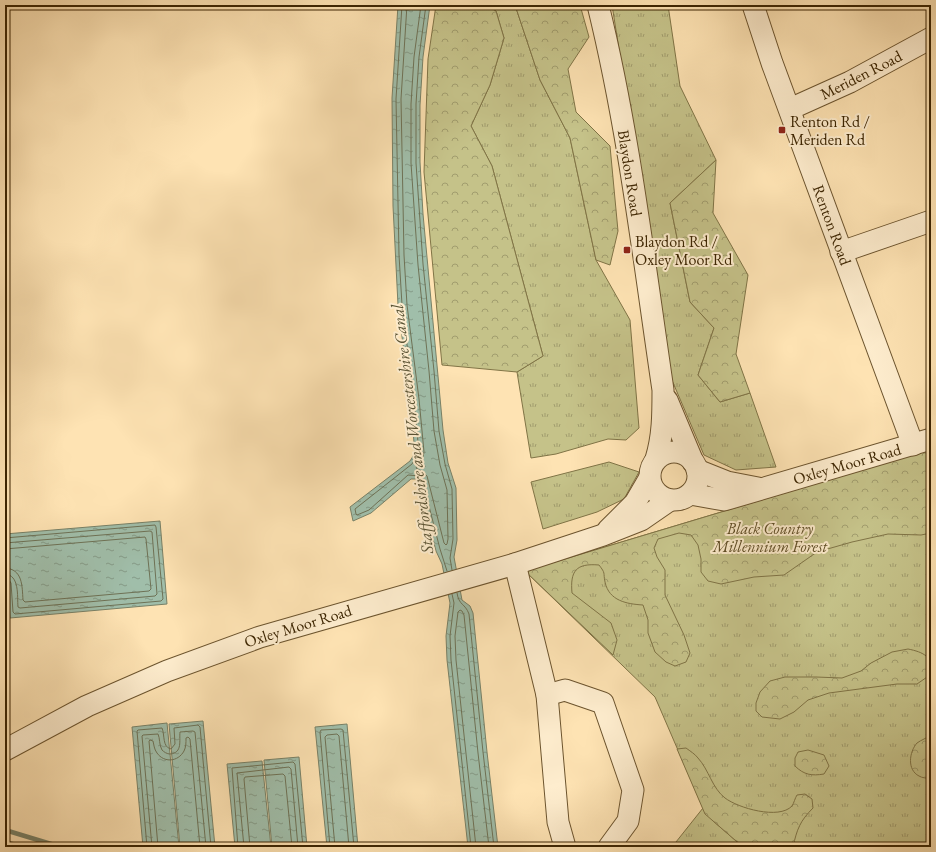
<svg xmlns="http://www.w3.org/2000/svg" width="936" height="852" font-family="'EB Garamond',serif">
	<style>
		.grass { fill: url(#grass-tufts); stroke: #807446 }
		.forest { fill: url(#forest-crowns); stroke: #807446 }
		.water { fill: url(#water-ripples); stroke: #788167 }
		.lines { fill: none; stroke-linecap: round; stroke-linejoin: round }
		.shore { stroke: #6e7256; stroke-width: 1 }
		.stream { stroke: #788167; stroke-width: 4.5 }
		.minor-casing { stroke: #6c542e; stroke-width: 23 }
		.minor { stroke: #feedce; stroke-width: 21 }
		.poi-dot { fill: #8f2418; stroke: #feedce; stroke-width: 1.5 }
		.labels { text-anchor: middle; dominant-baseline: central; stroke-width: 4; stroke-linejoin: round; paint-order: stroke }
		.street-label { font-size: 16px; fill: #3c2502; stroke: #feedce }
		.poi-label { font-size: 16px; fill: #3c2502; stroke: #feedce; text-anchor: start }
		.park-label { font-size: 16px; font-style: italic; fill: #5e4c24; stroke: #feedce }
		.water-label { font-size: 17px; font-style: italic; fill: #5a5334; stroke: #feedce }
	</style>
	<defs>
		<pattern id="grass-tufts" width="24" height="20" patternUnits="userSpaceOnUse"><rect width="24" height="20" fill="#c5c289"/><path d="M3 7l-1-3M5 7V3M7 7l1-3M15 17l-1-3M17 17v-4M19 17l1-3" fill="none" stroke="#a19d6e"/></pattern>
		<pattern id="forest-crowns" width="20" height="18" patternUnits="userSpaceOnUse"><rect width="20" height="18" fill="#c5c289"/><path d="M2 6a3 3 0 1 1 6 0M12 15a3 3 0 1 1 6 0" fill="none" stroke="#a19d6e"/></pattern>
		<pattern id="water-ripples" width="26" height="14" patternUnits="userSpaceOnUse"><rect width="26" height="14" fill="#a0beaa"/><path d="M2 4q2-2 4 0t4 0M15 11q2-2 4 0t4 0" fill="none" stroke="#849a88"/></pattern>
	</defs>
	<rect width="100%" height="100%" fill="#fee3b3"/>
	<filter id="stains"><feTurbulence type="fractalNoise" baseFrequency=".005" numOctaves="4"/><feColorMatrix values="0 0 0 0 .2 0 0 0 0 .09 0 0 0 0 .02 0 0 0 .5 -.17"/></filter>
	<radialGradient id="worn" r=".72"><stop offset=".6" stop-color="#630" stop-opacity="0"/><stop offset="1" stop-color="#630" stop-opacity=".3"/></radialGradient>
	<g class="grass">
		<path d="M485,5H515L540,80L570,138L596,260L630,320L639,428L626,440L608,439L556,454L531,458L517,372L543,356L492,166L471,126L490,85L504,38L496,11Z"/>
		<path d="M612,5H668L680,86L716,160L670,203L690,302L714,328L698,375L720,402L750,393L776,467L736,470L704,455L671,378Z"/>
		<path d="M931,449V847H748L712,820L743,847H672L703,808L655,697L525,571Z"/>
		<path d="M609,462L639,472L624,499L597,512L543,529L531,482Z"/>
	</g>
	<g class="forest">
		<path d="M436,5H485L496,11L504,38L490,85L471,126L492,166L543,356L517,372L442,365L424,172L428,59Z"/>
		<path d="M515,5H580L589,37L568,69L576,112L610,146L618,231L610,265L596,260L570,138L540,80Z"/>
		<path d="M716,160L713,213L748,275L736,354L750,393L720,402L698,375L714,328L690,302L670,203Z"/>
		<path d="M931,449V533L921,535L888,534L852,542L817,552L784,575L754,577L721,584L708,581L701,572V559L698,545L691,535L679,533L658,539L654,548L657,557L665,570V595L684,635L690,653L686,662L675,666L666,662L655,652L648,633V620L643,605C627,604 609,601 605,582C603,572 606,574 599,565C576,563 570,571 572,593L611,623L617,640L613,655L525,571Z"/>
		<path d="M908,649C923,652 935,657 930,675L917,684H897L829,693L808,700L794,712L780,719L762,717L756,711V703L760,692L770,681L785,677H816L842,678L861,671L871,663L892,652Z"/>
		<path d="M931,735V779C927,778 922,778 919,776C907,770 909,752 917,743C921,740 927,738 931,735Z"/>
		<path d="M686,748C690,751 695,754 698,758C709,770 712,788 725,798C738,808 779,820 792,806C794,803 795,798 797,795L805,794L812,799L813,808C800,821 797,829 793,847H743L705,814L677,749Z"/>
		<path d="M808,750L824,755L829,766L824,774C812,776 804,775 795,766V758L798,752Z"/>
	</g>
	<g class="water">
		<path d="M398,5H430L423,57L420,105V162L423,214L443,430L448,463L456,488L457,540L454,557L462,600L470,606L473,613L487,752L498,847H468L447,660L446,636L450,603L442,564L436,551L418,479H411L371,513L353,521L350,507L410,461L415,453L410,400L398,305L393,206L392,98Z"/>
		<path d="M160,521L167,604L10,618L5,562V534Z"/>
		<path d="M203,721L215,847H180L169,724Z"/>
		<path d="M167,723L179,847H143L132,727Z"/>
		<path d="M347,724L358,847H327L315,727Z"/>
		<path d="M299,757L307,847H272L264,760Z"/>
		<path d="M262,761L271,847H235L227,764Z"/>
	</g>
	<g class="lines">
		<g class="shore">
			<path d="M402,5L396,99L399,255L402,305L414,400L419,453L412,464L355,509L356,514L357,515L369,510L408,475L420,476L422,479L440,549L447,571"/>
			<path d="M407,5L401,99L404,255L407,305L419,399L424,452L423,457L416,468L423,472L427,476L444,543L446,545L447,544L448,539L447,490L440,465L434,431L429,371L418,265L411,163V104L414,57L421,5"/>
			<path d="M426,5L419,57L416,104V163L423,264L434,371L439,431L445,464L452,489L453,539L450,558L452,570"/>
			<path d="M5,538L155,525L156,527L163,599L161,601L15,614L13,612L11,583L9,580L5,579"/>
			<path d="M5,543L150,531L152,532L157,594L155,596L20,608L18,607C17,596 20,575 5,574"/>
			<path d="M5,549L145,537L146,539L151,589L149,591L25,602L23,600C22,586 23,569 5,568"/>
			<path d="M457,593C459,606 465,603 469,614L483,752L494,847"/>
			<path d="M452,594L454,603L450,636L451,660L471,847"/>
			<path d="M147,847L137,731L138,730L162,728C165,735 162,747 171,749L175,744L174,728L198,725L200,727L211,847"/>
			<path d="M152,847L142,736L143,735L158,734C160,738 159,745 162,750C164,752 167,754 170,754C183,753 179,740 180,732L193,731L195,732L206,847"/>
			<path d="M158,847L149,741L150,740L153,741C154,745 154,749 157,753C164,763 178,762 184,751C186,747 186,743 186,738L188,737L190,739L200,847"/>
			<path d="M238,847L232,768L293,762L295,764L303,847"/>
			<path d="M244,847L237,773L289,767L291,769L298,847"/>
			<path d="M250,847L244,779L245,777L283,774L285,776L292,847"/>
			<path d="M330,847L320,732L321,730L341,729L343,730L354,847"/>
			<path d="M335,847L325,737L327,735L337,734L339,736L349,847"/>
			<path d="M476,847L456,660L455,636L458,612L460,610L462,611L464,615L478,753L489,847"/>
		</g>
		<g class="stream">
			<path d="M5,830L61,847"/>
			<path d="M5,842L23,847"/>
		</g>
		<defs>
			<g id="minor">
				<path d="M598,5C629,131 644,262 663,390C663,414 663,436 656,459"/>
				<path d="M753,5L772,63L913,445"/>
				<path d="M790,109L850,82L931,38"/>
				<path d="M841,252L931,221"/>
				<path d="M667,400L693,462"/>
				<circle cx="674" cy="476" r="24"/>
				<path d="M697,470L727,482L758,488"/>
				<path d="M690,494L724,500L931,439"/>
				<path d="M608,530L635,503L649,479"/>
				<path d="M515,564L547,695L558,822L565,847"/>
				<path d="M547,695L565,690L603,703L633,790L628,821L609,847"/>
				<path d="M5,750L87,706L167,671L260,637L515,564L603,535L641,520L670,500"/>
			</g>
		</defs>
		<use href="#minor" class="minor-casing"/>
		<use href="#minor" class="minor"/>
	</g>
	<g class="poi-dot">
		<rect x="778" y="126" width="8" height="8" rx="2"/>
		<rect x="623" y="246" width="8" height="8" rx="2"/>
	</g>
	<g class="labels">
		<g class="street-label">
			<text transform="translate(861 75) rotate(-27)">Meriden Road</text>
			<text transform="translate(630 173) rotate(81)">Blaydon Road</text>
			<text transform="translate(832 225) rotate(70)">Renton Road</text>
			<text transform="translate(847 464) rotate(-16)">Oxley Moor Road</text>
			<text transform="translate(298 626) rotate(-17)">Oxley Moor Road</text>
		</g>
		<g class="poi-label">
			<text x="790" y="121">Renton Rd /<tspan x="790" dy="18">Meriden Rd</tspan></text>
			<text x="635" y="241">Blaydon Rd /<tspan x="635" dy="18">Oxley Moor Rd</tspan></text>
		</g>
		<g class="park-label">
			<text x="770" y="528">Black Country<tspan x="770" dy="18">Millennium Forest</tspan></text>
		</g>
		<g class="water-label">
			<text transform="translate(412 429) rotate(-97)">Staffordshire and Worcestershire Canal</text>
		</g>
	</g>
	<rect width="936" height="852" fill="none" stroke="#fee3b3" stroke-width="20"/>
	<rect x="6" y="6" width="924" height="840" fill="none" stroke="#3c2502" stroke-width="2"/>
	<rect x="10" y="10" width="916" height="832" fill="none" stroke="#3c2502"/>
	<rect width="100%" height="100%" filter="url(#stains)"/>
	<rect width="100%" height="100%" fill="url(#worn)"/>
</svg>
